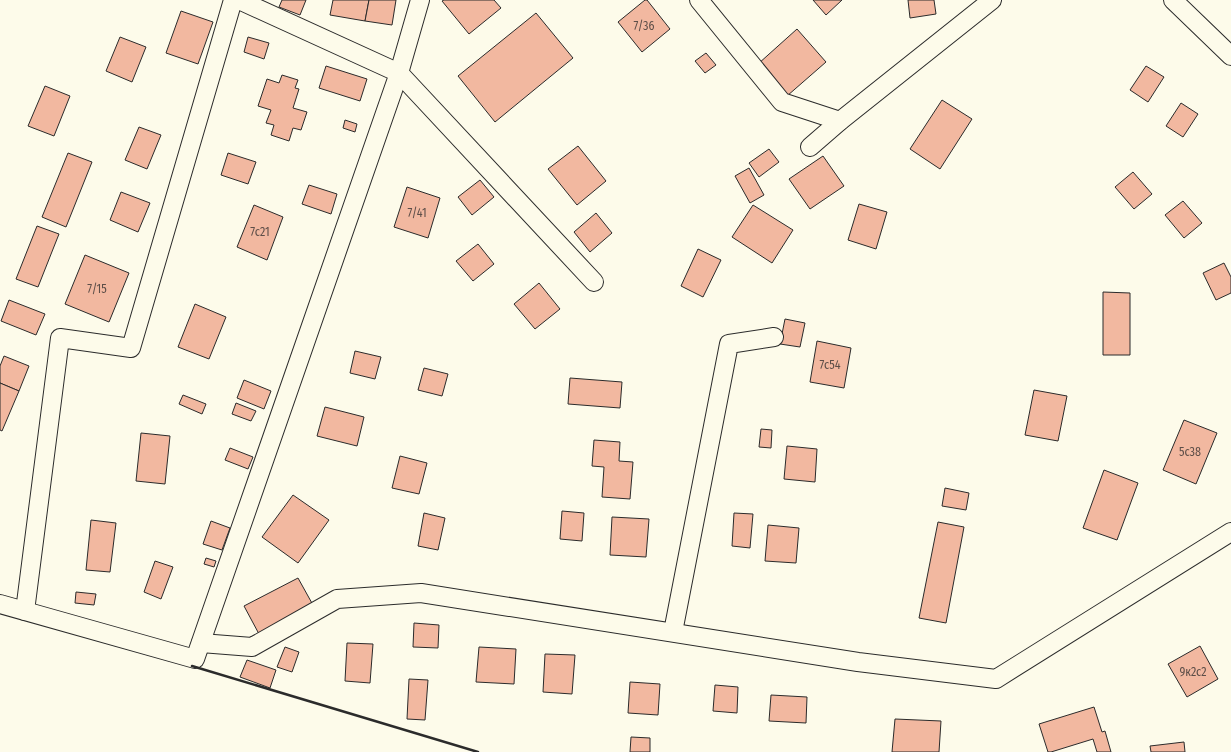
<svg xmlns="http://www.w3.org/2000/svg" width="1231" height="752" font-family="'Fira Sans Condensed',sans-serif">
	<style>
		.building { fill: #f2b8a0; stroke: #2b2b2b }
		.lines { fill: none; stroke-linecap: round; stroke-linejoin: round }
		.minor-casing { stroke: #2b2b2b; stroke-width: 20 }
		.minor { stroke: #fdfbea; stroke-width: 18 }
		.wall { stroke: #2b2b2b; stroke-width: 2.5 }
		.labels { text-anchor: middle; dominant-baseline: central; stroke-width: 4; stroke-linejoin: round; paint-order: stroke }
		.number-label { font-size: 12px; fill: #5d4e48 }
	</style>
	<rect width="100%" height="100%" fill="#fdfbea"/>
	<g class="building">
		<path d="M282,0H306L300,15L279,7Z"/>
		<path d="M333,0H369L365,21L330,15Z"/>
		<path d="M369,0H396L392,25L365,21Z"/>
		<path d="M444,0H494L501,8L469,34L442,1Z"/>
		<path d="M645,0H647L670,29L642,52L618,22Z"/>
		<path d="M813,0H842L826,15Z"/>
		<path d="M908,0H934L936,14L910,18Z"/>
		<path d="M181,11L213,22L198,64L166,53Z"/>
		<path d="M536,13L573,58L495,122L458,76Z"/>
		<path d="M797,29L826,62L787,96L758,64Z"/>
		<path d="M120,37L146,47L132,82L106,71Z"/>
		<path d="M248,37L269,43L264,59L244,52Z"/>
		<path d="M706,53L716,65L705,73L695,61Z"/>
		<path d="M326,66L367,79L360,101L319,88Z"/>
		<path d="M1146,66L1164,77L1148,102L1130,90Z"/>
		<path d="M282,75L298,80L295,88L299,89L293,108L307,112L301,130L293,128L289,141L271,135L274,125L266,123L271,110L258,106L267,79L279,83Z"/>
		<path d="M45,86L70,96L54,136L28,126Z"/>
		<path d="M942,100L972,119L940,169L910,149Z"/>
		<path d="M1181,103L1198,114L1183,137L1166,126Z"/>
		<path d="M345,120L357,124L355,132L343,128Z"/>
		<path d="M139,127L161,135L147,169L125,160Z"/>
		<path d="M578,146L606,181L577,205L548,169Z"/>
		<path d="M769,149L779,162L759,177L749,163Z"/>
		<path d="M68,153L92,162L66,227L42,217Z"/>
		<path d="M228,153L256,162L248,184L221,175Z"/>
		<path d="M823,156L844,186L810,209L789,179Z"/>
		<path d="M749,168L764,195L750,203L735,176Z"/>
		<path d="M1133,172L1152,194L1134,209L1115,187Z"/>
		<path d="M480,180L494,197L472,215L458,197Z"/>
		<path d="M309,185L337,194L331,214L302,204Z"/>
		<path d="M407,187L440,198L428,238L394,227Z"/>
		<path d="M121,192L150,203L138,232L110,220Z"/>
		<path d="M1183,201L1202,223L1184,238L1165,215Z"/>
		<path d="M859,204L887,212L876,249L848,240Z"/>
		<path d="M254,205L283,217L267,260L237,247Z"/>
		<path d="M753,205L793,230L772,263L732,237Z"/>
		<path d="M596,213L612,233L590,252L574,232Z"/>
		<path d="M37,226L59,234L38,287L16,279Z"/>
		<path d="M478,244L494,264L473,281L456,261Z"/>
		<path d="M698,249L721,260L703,297L681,286Z"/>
		<path d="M85,255L129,273L109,322L65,304Z"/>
		<path d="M1224,263L1231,277V293L1216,300L1203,273Z"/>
		<path d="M539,283L560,309L535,329L514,304Z"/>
		<path d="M1103,292L1130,293V355H1103Z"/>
		<path d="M9,300L45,314L36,335L1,321Z"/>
		<path d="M195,304L226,317L209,359L178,347Z"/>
		<path d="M785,319L805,323L800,347L780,344Z"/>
		<path d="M817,341L851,348L844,388L810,382Z"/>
		<path d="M355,351L381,357L375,379L350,373Z"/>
		<path d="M4,356L29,366L19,391L0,383V366Z"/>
		<path d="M424,368L448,374L442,396L418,390Z"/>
		<path d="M570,378L622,382L620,408L568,404Z"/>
		<path d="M244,380L271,391L264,409L237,398Z"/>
		<path d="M0,383L19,391L2,431L0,430Z"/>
		<path d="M1034,390L1067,396L1058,441L1025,435Z"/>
		<path d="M183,395L206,404L202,414L179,404Z"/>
		<path d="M236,403L256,411L251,421L232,414Z"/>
		<path d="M325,407L364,417L357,446L317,436Z"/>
		<path d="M1184,420L1217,433L1196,484L1163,470Z"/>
		<path d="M761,429L772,430L771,448L759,447Z"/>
		<path d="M141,433L170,436L165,484L136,481Z"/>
		<path d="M594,440L620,442L619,461L633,462L630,499L602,497L604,467L592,466Z"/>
		<path d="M787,446L817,449L815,482L784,479Z"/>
		<path d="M230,448L253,457L248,469L225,460Z"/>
		<path d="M400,456L427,463L419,494L392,488Z"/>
		<path d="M1104,470L1138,483L1117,540L1083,528Z"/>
		<path d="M945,488L969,493L966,510L942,506Z"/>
		<path d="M293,495L329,520L298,563L262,537Z"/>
		<path d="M562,511L584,513L582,541L560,539Z"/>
		<path d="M424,513L445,518L438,550L418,546Z"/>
		<path d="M734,513L753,514L750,548L732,546Z"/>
		<path d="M612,517L649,519L646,557L610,555Z"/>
		<path d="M91,520L116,523L110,572L86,570Z"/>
		<path d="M211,521L230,528L222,550L203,544Z"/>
		<path d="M938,522L964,527L946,623L919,618Z"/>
		<path d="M768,525L799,528L796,563L765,561Z"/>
		<path d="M206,558L216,561L214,567L204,564Z"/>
		<path d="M155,561L173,567L161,599L144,592Z"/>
		<path d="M298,578L313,605L259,634L244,606Z"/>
		<path d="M76,592L96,594L94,605L75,603Z"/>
		<path d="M414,623L439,625L438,648L413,647Z"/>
		<path d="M347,643L373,644L370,683L345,681Z"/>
		<path d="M1200,646L1218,679L1187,697L1168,664Z"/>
		<path d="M285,647L299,652L292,672L277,667Z"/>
		<path d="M479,647L516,649L514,684L476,682Z"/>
		<path d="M545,654L575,655L572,694L543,692Z"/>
		<path d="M247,660L276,670L270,688L240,677Z"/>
		<path d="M409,679L428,680L425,720L407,719Z"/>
		<path d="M630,682L660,684L658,715L628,713Z"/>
		<path d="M715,685L738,687L737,713L713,711Z"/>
		<path d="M771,695L807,697L806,723L769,721Z"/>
		<path d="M1094,707L1102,732L1105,731L1111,752H1097L1093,739L1051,752H1048L1039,724Z"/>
		<path d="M895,719L941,721L939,752H892Z"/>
		<path d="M631,737L650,738V752H630Z"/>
		<path d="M1184,742L1185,752H1151L1150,746Z"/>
	</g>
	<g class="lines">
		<defs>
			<g id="minor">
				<path d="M420,0L399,73L594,282"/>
				<path d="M699,0L782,102L840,121"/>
				<path d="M1173,0L1231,56"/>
				<path d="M810,147L840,121L992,0"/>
				<path d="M0,604L195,659L399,73L239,0"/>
				<path d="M25,611L60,338L131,348L233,0"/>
				<path d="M673,632L729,344L774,337"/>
				<path d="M201,643L252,647L337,599L421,593L858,662L996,679L1231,532"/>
			</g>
		</defs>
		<use href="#minor" class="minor-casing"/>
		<use href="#minor" class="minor"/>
		<path class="wall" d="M192,666L478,752"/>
	</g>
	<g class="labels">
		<g class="number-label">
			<text x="644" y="26">7/36</text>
			<text x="417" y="213">7/41</text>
			<text x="260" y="232">7с21</text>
			<text x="97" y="289">7/15</text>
			<text x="830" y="365">7с54</text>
			<text x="1190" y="452">5с38</text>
			<text x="1193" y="672">9к2с2</text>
		</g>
	</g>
</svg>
